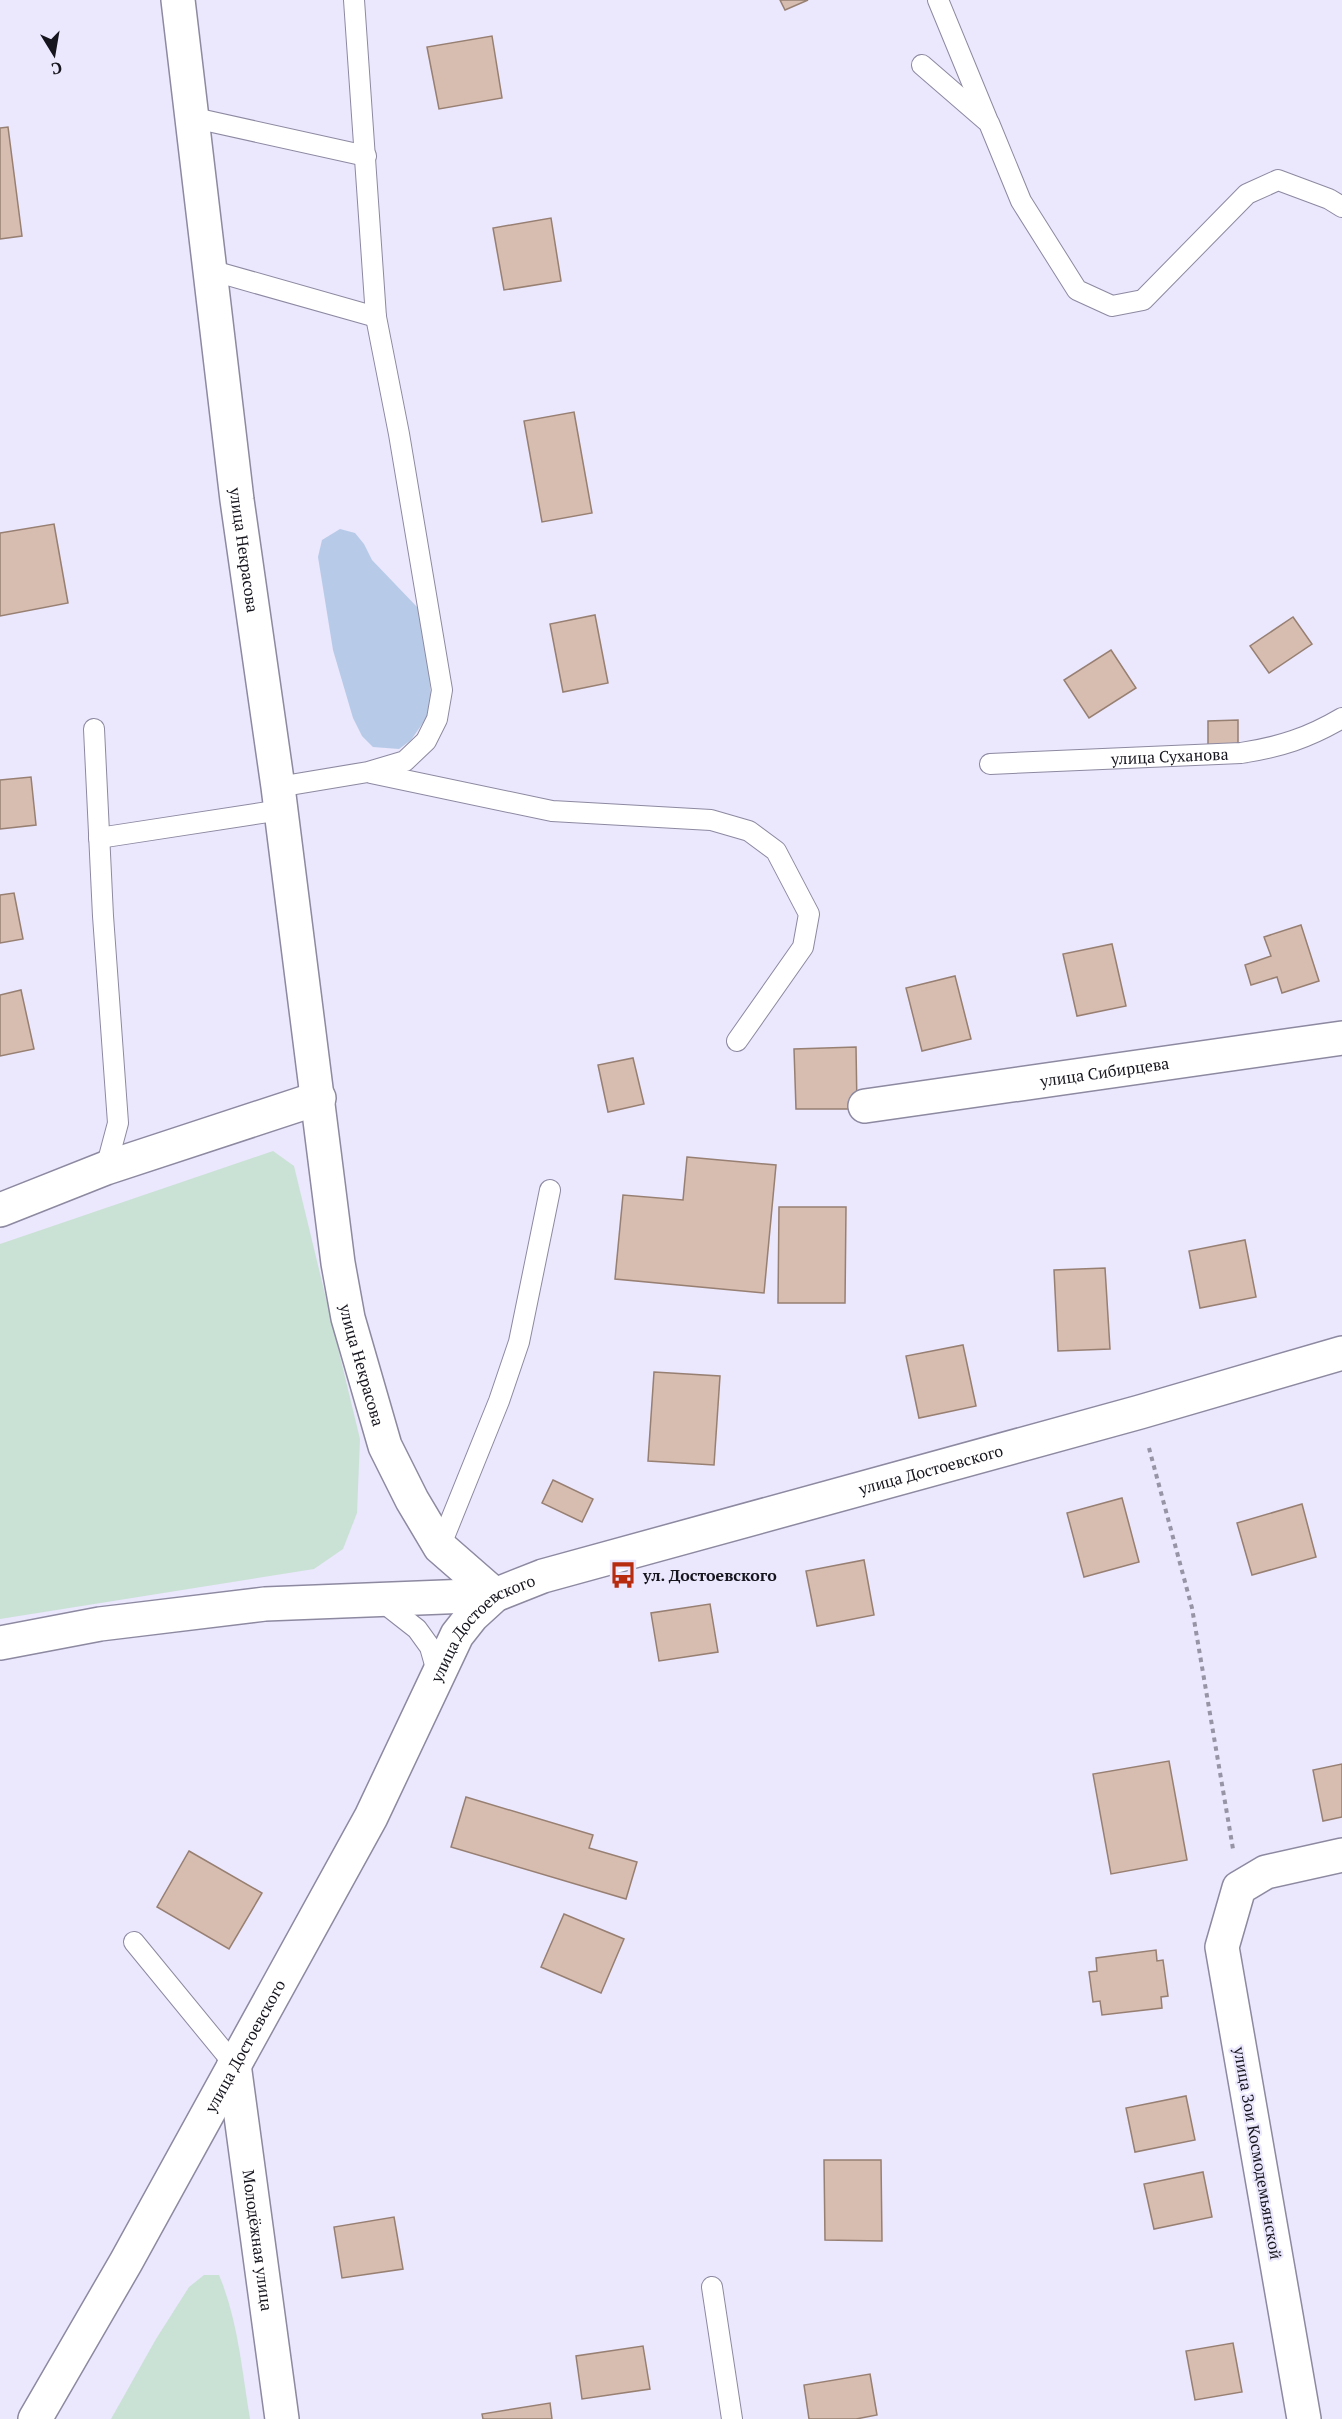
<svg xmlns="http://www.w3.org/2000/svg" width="1342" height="2419" font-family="'PT Serif',serif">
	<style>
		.green { fill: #cae2d5 }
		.water { fill: #b7cbe8 }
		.building { fill: #d7bdaf; stroke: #977f72; stroke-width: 1.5 }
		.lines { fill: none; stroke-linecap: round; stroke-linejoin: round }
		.service-casing { stroke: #8c89a1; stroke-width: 22 }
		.minor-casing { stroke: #8c89a1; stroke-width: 36 }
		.secondary-casing { stroke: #8c89a1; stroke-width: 36 }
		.path { stroke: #9794a5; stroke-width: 4; stroke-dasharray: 4.5 4.5; stroke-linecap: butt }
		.service { stroke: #fff; stroke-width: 20 }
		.minor { stroke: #fff; stroke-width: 33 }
		.secondary { stroke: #fff; stroke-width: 33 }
		.labels { text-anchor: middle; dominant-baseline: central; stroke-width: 4.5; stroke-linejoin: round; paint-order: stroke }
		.street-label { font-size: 16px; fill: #16141d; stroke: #ebe7fd }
		.poi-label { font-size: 16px; font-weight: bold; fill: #16141d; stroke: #ebe7fd; text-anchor: start }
	</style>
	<rect width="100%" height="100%" fill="#ebe7fd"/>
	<g class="green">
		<path d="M273,1151L294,1166L360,1439L357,1513L343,1549L314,1569L0,1619V1244Z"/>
		<path d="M204,2275H219C238,2320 242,2371 250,2419H111L156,2339L189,2287Z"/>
	</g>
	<path class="water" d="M340,529L355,533L364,544L372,560L418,608L428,663L431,696L427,717L411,740L399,749L373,747L362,736L353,718L333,650L318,557L322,540Z"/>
	<g class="building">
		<path d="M780,0H808L785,10Z"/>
		<path d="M492,36L502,98L439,109L427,47Z"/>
		<path d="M8,127L22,236L0,239V128Z"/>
		<path d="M551,218L561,281L504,290L493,228Z"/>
		<path d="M574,412L592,513L542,522L524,421Z"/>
		<path d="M54,524L68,603L0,616V533Z"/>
		<path d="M595,615L608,683L563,692L550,624Z"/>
		<path d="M1293,617L1312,644L1269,673L1250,646Z"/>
		<path d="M1111,650L1136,688L1089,718L1064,680Z"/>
		<path d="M1238,720V750L1208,751V721Z"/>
		<path d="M31,777L36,825L0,829V780Z"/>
		<path d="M14,893L23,939L0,943V895Z"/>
		<path d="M1301,925L1319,981L1282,993L1277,977L1251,985L1245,965L1271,956L1264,937Z"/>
		<path d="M1112,944L1126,1006L1077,1016L1063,954Z"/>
		<path d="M955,976L971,1039L922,1051L906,988Z"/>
		<path d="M21,990L34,1049L0,1056V995Z"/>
		<path d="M856,1047L857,1109H796L794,1049Z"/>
		<path d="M633,1058L644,1104L608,1112L598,1065Z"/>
		<path d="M687,1157L776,1165L764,1293L615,1279L623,1195L683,1200Z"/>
		<path d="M779,1207H846L845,1303H778Z"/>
		<path d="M1245,1240L1256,1297L1200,1308L1189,1251Z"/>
		<path d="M1105,1268L1110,1349L1058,1351L1054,1270Z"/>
		<path d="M963,1345L976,1406L919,1418L906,1356Z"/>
		<path d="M654,1372L720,1376L714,1465L648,1461Z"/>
		<path d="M553,1480L593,1499L582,1522L542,1503Z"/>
		<path d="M1122,1498L1139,1562L1084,1577L1067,1513Z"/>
		<path d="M1302,1504L1316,1557L1252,1575L1237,1523Z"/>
		<path d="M864,1560L874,1615L817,1626L806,1571Z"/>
		<path d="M710,1604L718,1652L659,1661L651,1613Z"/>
		<path d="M1169,1761L1187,1860L1111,1874L1093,1774Z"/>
		<path d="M1342,1764V1817L1323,1821L1313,1770Z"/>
		<path d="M466,1797L593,1835L589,1848L637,1862L626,1899L451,1847Z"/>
		<path d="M189,1851L262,1893L229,1949L157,1907Z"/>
		<path d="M564,1914L624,1939L601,1993L541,1967Z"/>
		<path d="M1156,1950L1157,1961L1163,1960L1168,1996L1161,1997L1162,2008L1102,2015L1100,2001L1093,2002L1089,1972L1097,1971L1096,1958Z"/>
		<path d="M1186,2096L1195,2140L1135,2152L1126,2108Z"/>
		<path d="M824,2160H881L882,2241L825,2240Z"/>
		<path d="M1203,2172L1212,2217L1154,2229L1144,2184Z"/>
		<path d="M394,2217L403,2269L342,2278L334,2227Z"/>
		<path d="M1233,2343L1242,2392L1195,2400L1186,2351Z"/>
		<path d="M643,2346L650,2389L582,2399L576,2356Z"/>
		<path d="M870,2374L877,2415L856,2419H809L804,2385Z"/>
		<path d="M550,2403L552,2419H483L482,2414Z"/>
	</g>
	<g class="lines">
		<defs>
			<g id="service">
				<path d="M938,0L987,119"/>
				<path d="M922,65L989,123L1021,201L1077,290L1112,306L1143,300L1247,194L1278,180L1329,199L1342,207"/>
				<path d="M190,117L366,156"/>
				<path d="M210,270L376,317"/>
				<path d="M94,729L103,916L118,1123L106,1168"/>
				<path id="s1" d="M990,764L1241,753C1280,747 1308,738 1342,718"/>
				<path d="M371,773L552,811L711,820L749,831L776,851L809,914L803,947L737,1041"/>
				<path d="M278,787L368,772L405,761L426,741L437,719L442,690L399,434L376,317L354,0"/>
				<path d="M99,838L281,810"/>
				<path d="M440,1547L499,1401L519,1342L550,1190"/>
				<path d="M380,1600L417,1629L430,1647L438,1675"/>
				<path d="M134,1942L234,2064"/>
				<path d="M712,2287L732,2419"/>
			</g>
			<g id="minor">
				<path id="s2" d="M865,1106L1342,1038"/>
				<path d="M0,1210L106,1168L319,1098"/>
				<path d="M0,1643L100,1624L265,1604L495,1595"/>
				<path id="s3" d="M234,2064L282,2419"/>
				<path d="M1304,2419L1222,1947L1239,1888L1266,1872L1342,1855"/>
			</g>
			<g id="secondary">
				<path id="s4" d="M178,0L237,500L278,787L338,1263L348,1318L385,1446L412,1500L440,1547L495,1595"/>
				<path id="s5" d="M35,2419L126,2262L371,1817L457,1635L472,1616L495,1595L543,1576L1140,1412L1342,1353"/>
			</g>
		</defs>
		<use href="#service" class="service-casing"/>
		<use href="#minor" class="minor-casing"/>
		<use href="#secondary" class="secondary-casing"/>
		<path class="path" d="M1149,1448L1192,1608L1233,1849"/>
		<use href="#service" class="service"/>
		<use href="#minor" class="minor"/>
		<use href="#secondary" class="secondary"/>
	</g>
	<defs>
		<symbol id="bus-bare" viewBox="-9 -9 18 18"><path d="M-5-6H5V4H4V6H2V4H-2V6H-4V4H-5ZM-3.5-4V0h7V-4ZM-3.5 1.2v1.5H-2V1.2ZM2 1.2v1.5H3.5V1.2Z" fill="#b72b0f" stroke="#ebe7fd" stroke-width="2.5" paint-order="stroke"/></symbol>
	</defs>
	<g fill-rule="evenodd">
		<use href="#bus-bare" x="604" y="1556" width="38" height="38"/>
	</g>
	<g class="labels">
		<g class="street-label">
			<text stroke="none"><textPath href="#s4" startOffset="554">улица Некрасова</textPath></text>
			<text stroke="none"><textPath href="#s1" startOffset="180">улица Суханова</textPath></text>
			<text stroke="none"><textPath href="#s2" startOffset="242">улица Сибирцева</textPath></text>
			<text stroke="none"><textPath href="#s4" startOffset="1378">улица Некрасова</textPath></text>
			<text stroke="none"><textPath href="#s5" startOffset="1400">улица Достоевского</textPath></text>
			<text stroke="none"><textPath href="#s5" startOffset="914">улица Достоевского</textPath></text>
			<text stroke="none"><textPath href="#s5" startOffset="428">улица Достоевского</textPath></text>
			<text transform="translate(1258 2153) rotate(80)">улица Зои Космодемьянской</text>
			<text stroke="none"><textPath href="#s3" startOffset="178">Молодёжная улица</textPath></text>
		</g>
		<g class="poi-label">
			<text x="643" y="1575">ул. Достоевского</text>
		</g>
	</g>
	<g transform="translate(54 54) rotate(169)" stroke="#ebe7fd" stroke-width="4.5" paint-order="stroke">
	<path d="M0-4.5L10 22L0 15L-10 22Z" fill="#16141d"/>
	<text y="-9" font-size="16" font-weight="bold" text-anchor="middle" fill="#16141d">С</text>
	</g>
</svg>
